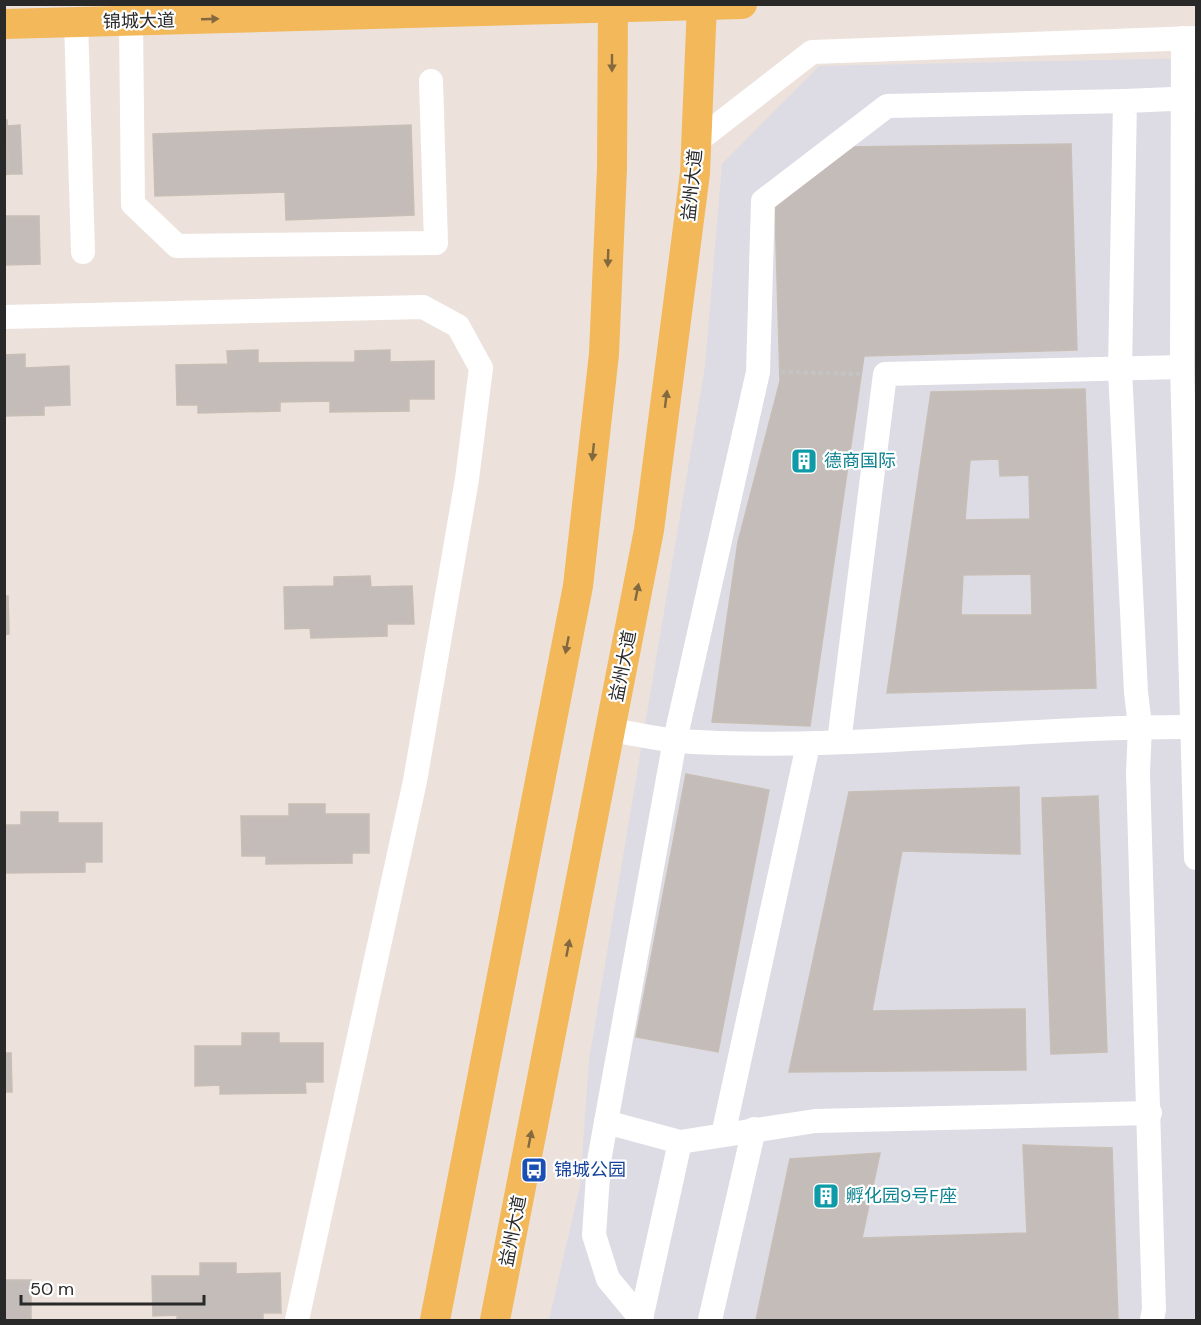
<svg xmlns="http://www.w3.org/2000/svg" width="1201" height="1325" font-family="'DM Sans','Noto Sans SC',sans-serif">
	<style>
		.industrial { fill: #dddce4 }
		.building { fill: #c4bcb8; stroke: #c7beb5; stroke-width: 1.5; fill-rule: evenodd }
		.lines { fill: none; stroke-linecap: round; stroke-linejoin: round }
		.path { stroke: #c3c3c3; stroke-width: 4; stroke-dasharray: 4.5 3; stroke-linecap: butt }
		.minor { stroke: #fff; stroke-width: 24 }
		.major { stroke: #f2b85a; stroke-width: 30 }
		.oneway { fill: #83693f }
		.labels { text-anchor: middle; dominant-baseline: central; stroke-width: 4.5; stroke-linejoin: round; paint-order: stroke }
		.street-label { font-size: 18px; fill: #292929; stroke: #fff }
		.culture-label { font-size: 18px; fill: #0d838f; stroke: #fff; text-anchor: start }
		.transit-label { font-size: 18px; fill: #164399; stroke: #fff; text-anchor: start }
	</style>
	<rect width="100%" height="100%" fill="#ece2db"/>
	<path class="industrial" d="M1196,58V1320H549L580,1185L589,1060L705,366L722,164L819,66Z"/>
	<g class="building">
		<path d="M4,120H7L9,174L4,175Z"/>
		<path d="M20,125L22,174H9L7,126Z"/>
		<path d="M411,125L414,215L286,220L285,192L155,196L153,134Z"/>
		<path d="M1071,144L1077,350L864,356L810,726L712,722L738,542L780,381L775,208L842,147Z"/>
		<path d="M4,216H39L40,264L4,265Z"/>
		<path d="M258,350V363L355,362V351L390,350V362L434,361V399H409V411L330,412V401L280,402V411L198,413V405H177L176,365L228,364L227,351Z"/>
		<path d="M25,354V368L69,366L70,405L44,406V415L4,416V355Z"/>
		<path d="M1085,389L1096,688L887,693L931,392ZM999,459L1000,476L1029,475L1030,519L965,520L970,460ZM1031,574L1032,615H961L963,575Z"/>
		<path d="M370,576L371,587L412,586L414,624H387V636L311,638L310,628L285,629L284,587L334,586V577Z"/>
		<path d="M4,596H8L9,634L4,635Z"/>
		<path d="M686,774L769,790L718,1052L636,1037Z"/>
		<path d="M1019,787L1020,854L902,851L872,1011L1025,1009L1026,1070L789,1072L849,792Z"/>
		<path d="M1098,796L1107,1052L1051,1054L1042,798Z"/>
		<path d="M289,804H325V814H369V853H352V863L266,864V856H242L241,816H289Z"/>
		<path d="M21,812H58V823H102V862H85V872L4,873V825H21Z"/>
		<path d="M242,1033H279V1043H323V1082H305L306,1093L220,1094V1085L195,1086V1046H242Z"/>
		<path d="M4,1053H11L12,1092H4Z"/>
		<path d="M1023,1145L1112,1148L1118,1320H756L790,1159L880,1153L862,1238L1027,1233Z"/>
		<path d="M200,1263H236V1274L280,1273L281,1313H263V1320H177V1315L153,1316L152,1276H200Z"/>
		<path d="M4,1280H31V1319L4,1320Z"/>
	</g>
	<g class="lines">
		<path class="path" d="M781,372L863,374"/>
		<g class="minor">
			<path d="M76,22L83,252"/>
			<path d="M131,22L133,204L177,246L436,243L431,81"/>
			<path d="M1183,38L1182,367L1196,858"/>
			<path d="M696,142L812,52L1196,38"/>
			<path d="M4,317L423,307L458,326L481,368L467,479L415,781L297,1320"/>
			<path d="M610,730C633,733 655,739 678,741C851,752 1023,726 1196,727"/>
			<path d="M839,742L885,374L1182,367"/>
			<path d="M606,1122L680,1142L815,1121L1150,1113"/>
			<path d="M723,1135L808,745"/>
			<path d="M641,1319L680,1142"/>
			<path d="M642,1320L608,1279L594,1235L599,1161L675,740L758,372L763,201L887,106L1125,101"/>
			<path d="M710,1320L754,1129"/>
			<path d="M1152,1320L1154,1309L1138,773L1140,726L1136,692L1120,370L1125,101L1196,98"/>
		</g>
		<g class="major">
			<path d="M4,24L742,4"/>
			<path d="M435,1320L578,586L604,354L612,168L613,4"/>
			<path d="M495,1320L649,530L695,173L702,4"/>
		</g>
	</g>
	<defs><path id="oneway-solid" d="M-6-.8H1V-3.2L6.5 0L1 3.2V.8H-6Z" transform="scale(1.5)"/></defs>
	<g class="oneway">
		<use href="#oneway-solid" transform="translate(210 19) rotate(-2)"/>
		<use href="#oneway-solid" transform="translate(612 63) rotate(90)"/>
		<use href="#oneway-solid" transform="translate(608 258) rotate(92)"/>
		<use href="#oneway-solid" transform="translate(666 399) rotate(-83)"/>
		<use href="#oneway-solid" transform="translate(593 452) rotate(96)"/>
		<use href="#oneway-solid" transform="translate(637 592) rotate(-79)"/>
		<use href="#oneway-solid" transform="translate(567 645) rotate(101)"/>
		<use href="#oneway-solid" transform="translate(568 948) rotate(-79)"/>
		<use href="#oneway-solid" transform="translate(530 1139) rotate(-79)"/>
	</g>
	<defs>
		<symbol id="building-square" viewBox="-11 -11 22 22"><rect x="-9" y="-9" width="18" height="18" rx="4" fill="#0f9aa8" stroke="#fff"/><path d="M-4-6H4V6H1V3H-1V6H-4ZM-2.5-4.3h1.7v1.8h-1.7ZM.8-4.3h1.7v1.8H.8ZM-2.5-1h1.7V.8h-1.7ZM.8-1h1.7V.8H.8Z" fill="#fff"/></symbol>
		<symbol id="bus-square" viewBox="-11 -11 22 22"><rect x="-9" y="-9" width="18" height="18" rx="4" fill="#1a4fb4" stroke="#fff"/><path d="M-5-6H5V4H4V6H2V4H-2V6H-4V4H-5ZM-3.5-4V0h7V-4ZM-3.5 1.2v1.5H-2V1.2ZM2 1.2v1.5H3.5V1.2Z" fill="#fff"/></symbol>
	</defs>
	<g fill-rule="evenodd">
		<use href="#building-square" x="789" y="446" width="30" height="30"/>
		<use href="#bus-square" x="519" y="1155" width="30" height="30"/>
		<use href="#building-square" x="811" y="1181" width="30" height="30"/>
	</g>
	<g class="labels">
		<g class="street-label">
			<text transform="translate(139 21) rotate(-1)">锦城大道</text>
			<text transform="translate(692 185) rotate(-84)">益州大道</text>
			<text transform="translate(623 666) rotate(-79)">益州大道</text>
			<text transform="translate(513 1231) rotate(-79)">益州大道</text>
		</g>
		<g class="culture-label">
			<text x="824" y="461">德商国际</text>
			<text x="846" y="1196">孵化园9号F座</text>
		</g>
		<g class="transit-label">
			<text x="554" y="1170">锦城公园</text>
		</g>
	</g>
	<rect width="1201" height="1325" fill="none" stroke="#292929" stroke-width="12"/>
	<path d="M21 1295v9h183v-9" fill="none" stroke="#292929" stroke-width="3"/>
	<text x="30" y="1295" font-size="18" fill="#292929" stroke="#ffffff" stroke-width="4.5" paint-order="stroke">50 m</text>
</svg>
